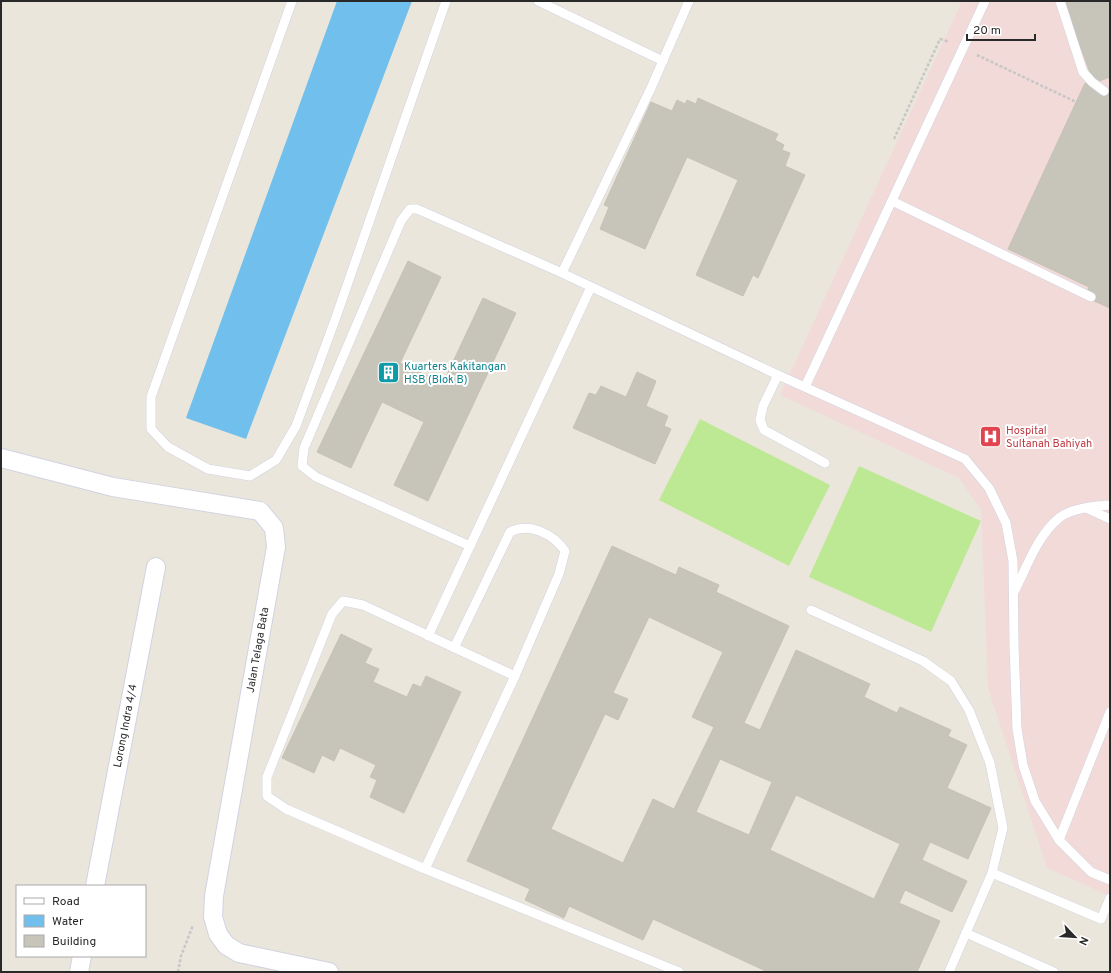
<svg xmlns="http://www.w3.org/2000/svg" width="1111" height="973" font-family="Overpass,sans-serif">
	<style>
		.medical { fill: #f2dad9 }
		.pitch { fill: #bde894 }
		.water { fill: #70bfec }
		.building { fill: #c7c4ba; stroke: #c7c2b5; fill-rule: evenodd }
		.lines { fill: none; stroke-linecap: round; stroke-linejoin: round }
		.service-casing { stroke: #d1d2e2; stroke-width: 10 }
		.minor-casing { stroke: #d1d2e2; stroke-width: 20 }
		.path { stroke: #c7c7c7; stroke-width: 2.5; stroke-dasharray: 3 2; stroke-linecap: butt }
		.service { stroke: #fff; stroke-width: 9 }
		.minor { stroke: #fff; stroke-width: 18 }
		.labels { text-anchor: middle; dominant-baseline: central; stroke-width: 4; stroke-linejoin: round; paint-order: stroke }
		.culture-label { font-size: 11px; fill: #0d838f; stroke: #fff; text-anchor: start }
		.health-label { font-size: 11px; fill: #be3a42; stroke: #fff; text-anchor: start }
		.street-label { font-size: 11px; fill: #292929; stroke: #fff }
	</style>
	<rect width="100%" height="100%" fill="#ebe6db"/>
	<path class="medical" d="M962,1H1110V896L1047,868L988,688L981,510L959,478L780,395Z"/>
	<g class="pitch">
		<path d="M700,419L830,485L789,566L659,500Z"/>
		<path d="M859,466L981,521L931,632L809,577Z"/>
	</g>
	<path class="water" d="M337,1H412L246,439L186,418Z"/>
	<g class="building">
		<path d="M1063,1H1110V77L1094,83Z"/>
		<path d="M1085,83L1110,94V308L1085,297L1089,287L1008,249Z"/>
		<path d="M698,98L778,134L775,140L784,145L782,150L790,153L785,166L805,175L758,278L753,275L743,296L696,275L738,180L687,157L645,249L600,229L609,207L604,205L651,102L672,111L677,100L685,104L687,100L696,104Z"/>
		<path d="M408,261L441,277L400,363L443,383L483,298L516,313L428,501L394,485L424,422L382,402L351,468L317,452Z"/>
		<path d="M637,372L656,381L646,406L668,416L664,426L671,429L655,464L573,428L589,393L596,395L601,386L626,397Z"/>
		<path d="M612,546L676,575L679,567L719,585L716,592L789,626L744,723L760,730L796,650L870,684L864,697L897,713L900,707L951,730L948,736L967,745L947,788L991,808L968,859L930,842L922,860L967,881L952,912L905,890L899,903L940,921L917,972H768L653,919L643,940L569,906L564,918L525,900L530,889L467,861ZM649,617L723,652L692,717L714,727L674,809L653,799L623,863L551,829L605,714L618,720L628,699L613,693ZM720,759L772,782L749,835L696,812ZM796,795L900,844L874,899L770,850Z"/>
		<path d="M341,634L372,649L365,663L379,669L373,682L407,697L413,684L421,687L426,676L461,692L404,813L370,797L377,780L370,777L376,765L340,748L334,761L322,755L314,773L282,758Z"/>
	</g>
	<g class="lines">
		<defs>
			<g id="service">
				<path d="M292,1L151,397V429L168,447L208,469L250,476L276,460L296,426L335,320L446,1"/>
				<path d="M538,1L663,61"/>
				<path d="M1060,1L1083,72L1092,82L1104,91"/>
				<path d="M892,201L1091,297"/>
				<path d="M562,273L651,88L689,1"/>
				<path d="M778,375L763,406L760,420L764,430L825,463"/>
				<path d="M805,387L985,1"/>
				<path d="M1086,508L1110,519"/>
				<path d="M470,546L316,477L302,466L304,448L401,221L410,209H417L562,273L778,375L965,459L989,488L1006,523L1013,561L1014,645L1017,729L1023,765L1035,801L1059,840L1091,872L1110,880"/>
				<path d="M1014,592C1027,567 1037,536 1059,518C1071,508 1095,506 1110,505"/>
				<path d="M811,610L923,661L951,681L969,710L990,763L1003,828L992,873L949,972"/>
				<path d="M428,636L591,287"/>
				<path d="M515,676L363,605L343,601L332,614L267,777V796L286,809L425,869L679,972"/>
				<path d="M1059,840L1110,712"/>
				<path d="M425,869L515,676L559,574L565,551C553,534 530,522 510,532L454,648"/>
				<path d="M992,873L1101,919L1110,898"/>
				<path d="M966,933L1054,972"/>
			</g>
			<g id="minor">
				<path d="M1,458L113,487L260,511L274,528L276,547L214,896L213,917L218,934L226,945L239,953L329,972"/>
				<path id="s1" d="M95,886L156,567"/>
				<path d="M79,972L82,956"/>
			</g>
		</defs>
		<use href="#service" class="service-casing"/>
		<use href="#minor" class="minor-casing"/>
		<g class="path">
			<path d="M977,55L1076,102"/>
			<path d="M894,139L940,39L949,42"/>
			<path d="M178,972L181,956L193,925"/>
		</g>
		<use href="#service" class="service"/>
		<use href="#minor" class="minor"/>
	</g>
	<defs>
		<symbol id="building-square" viewBox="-11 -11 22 22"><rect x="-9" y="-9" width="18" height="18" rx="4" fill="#0f9aa8" stroke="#fff"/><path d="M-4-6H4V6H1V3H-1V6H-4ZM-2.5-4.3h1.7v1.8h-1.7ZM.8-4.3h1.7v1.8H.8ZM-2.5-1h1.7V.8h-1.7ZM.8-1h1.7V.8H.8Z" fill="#fff"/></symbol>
		<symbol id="hospital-square" viewBox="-11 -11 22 22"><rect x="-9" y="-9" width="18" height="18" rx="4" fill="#e0444e" stroke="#fff"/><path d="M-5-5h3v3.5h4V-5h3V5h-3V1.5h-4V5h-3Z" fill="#fff"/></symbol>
	</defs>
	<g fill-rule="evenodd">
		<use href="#building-square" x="376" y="360" width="25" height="25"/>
		<use href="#hospital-square" x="978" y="424" width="25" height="25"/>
	</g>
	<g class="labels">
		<g class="culture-label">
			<text x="404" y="367">Kuarters Kakitangan<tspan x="404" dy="13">HSB (Blok B)</tspan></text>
		</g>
		<g class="health-label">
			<text x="1006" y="431">Hospital<tspan x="1006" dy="13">Sultanah Bahiyah</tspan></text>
		</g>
		<g class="street-label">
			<text transform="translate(258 650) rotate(-80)">Jalan Telaga Bata</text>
			<text stroke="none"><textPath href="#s1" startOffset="163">Lorong Indra 4/4</textPath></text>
		</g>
	</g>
	<rect width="1111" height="973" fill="none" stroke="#292929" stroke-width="4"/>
	<rect x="16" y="885" width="130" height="72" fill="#ffffff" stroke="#a9a9a9"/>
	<rect x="24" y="898" width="20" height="6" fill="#ffffff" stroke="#a9a9a9"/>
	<text x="52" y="905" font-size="12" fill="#292929">Road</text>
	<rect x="24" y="915" width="20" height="12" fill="#70bfec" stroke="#a9a9a9"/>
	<text x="52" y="925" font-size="12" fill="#292929">Water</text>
	<rect x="24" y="935" width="20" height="12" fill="#c7c4ba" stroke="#a9a9a9"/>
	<text x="52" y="945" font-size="12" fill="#292929">Building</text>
	<g transform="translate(1075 937) rotate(115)" stroke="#ffffff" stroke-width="3" paint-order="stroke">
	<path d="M0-3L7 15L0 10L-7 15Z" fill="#292929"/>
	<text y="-6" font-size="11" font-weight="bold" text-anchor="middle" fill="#292929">N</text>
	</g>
	<path d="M967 34v6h68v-6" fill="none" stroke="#292929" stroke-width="2"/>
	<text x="973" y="34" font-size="12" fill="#292929" stroke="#ffffff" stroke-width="3" paint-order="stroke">20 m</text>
</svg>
